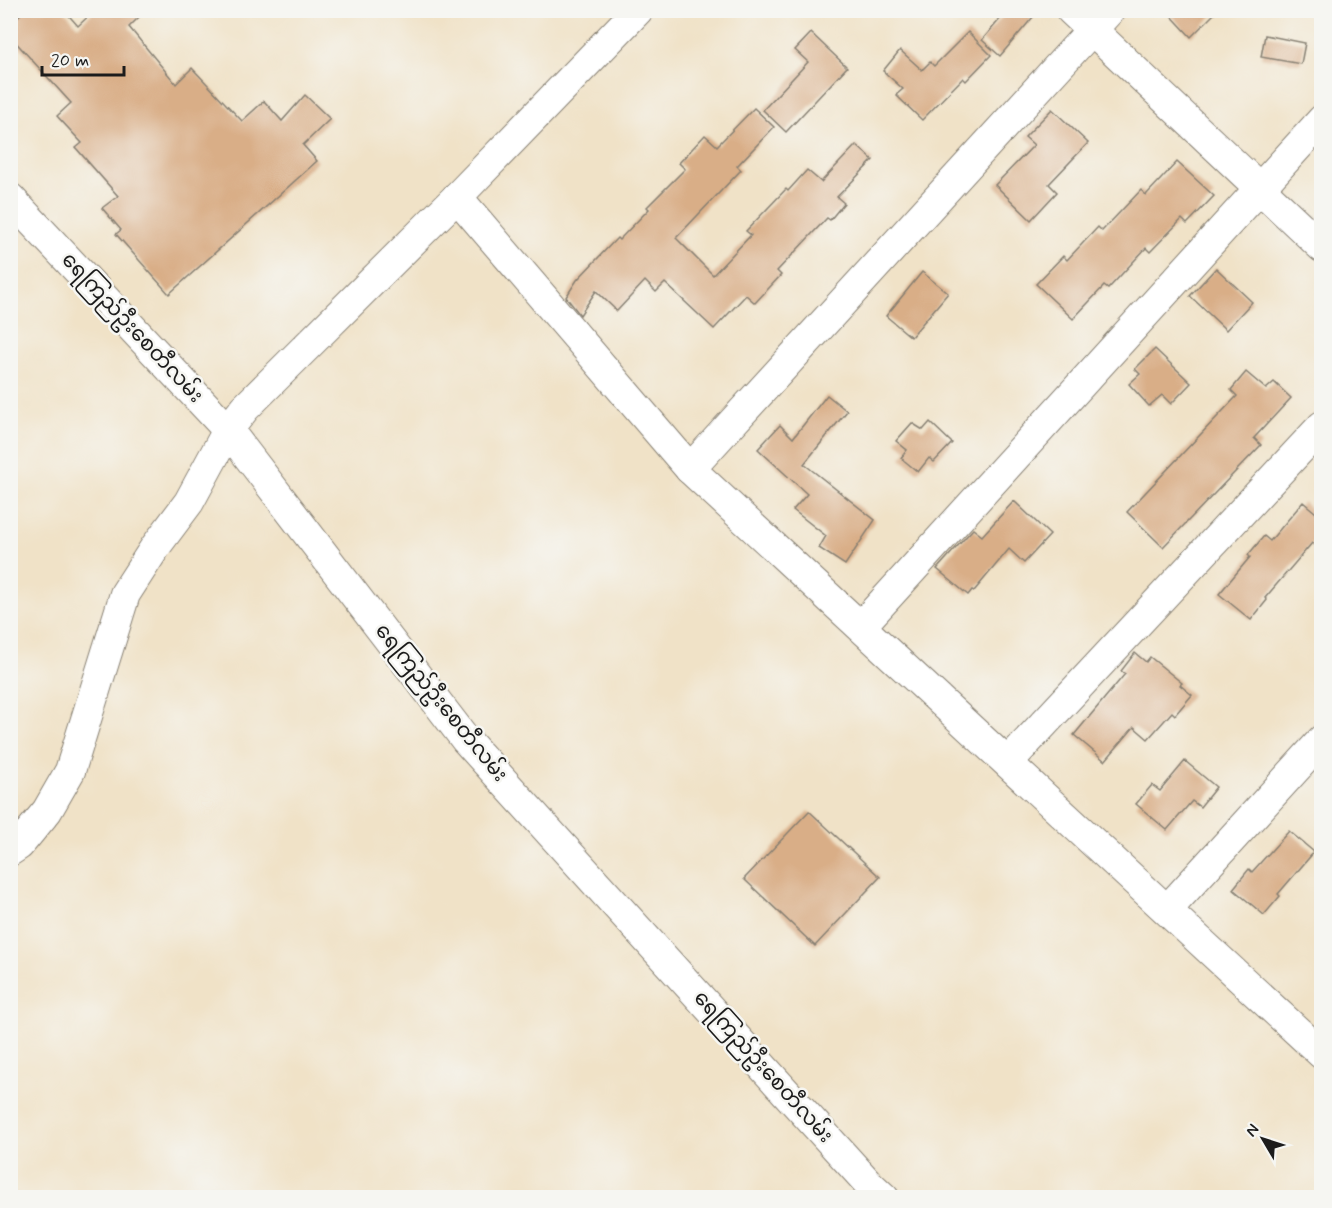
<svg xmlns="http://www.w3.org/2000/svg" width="1332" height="1208" font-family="Mynerve,'Noto Sans Myanmar',sans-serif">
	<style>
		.building { fill: #d9ae87 }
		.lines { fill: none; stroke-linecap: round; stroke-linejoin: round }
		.minor-casing { stroke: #867f72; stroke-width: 32 }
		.minor { stroke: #fff; stroke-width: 30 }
		.labels { text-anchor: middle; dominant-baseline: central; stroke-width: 5; stroke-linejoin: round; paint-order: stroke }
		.street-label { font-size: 21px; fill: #1c1c1c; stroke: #f6f6f2 }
	</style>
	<rect width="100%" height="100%" fill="#f6f6f2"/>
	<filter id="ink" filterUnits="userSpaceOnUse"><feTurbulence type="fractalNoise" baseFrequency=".0167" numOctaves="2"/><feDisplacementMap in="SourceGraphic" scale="12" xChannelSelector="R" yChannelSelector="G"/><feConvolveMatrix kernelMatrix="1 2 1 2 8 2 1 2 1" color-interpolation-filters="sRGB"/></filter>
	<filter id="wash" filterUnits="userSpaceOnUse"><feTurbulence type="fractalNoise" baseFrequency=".008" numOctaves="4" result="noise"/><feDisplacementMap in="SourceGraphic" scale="24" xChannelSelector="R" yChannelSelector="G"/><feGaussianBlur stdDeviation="1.35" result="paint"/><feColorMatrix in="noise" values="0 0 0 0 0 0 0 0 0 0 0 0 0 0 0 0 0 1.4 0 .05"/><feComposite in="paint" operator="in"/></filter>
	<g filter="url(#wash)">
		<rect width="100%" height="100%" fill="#f0e2c7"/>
		<g id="blocks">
			<g class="building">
				<path d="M25,10H64L78,26L95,10H146L129,27L176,84L192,68L242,121L264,101L282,121L305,95L330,119L303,145L317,161L169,294L116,234L121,230L102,208L118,196L76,148L82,143L57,116L71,103L10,36V24Z"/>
				<path d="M1008,10H1039L1000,56L982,40Z"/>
				<path d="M1166,10H1218L1191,37Z"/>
				<path d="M968,32L991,55L966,81L963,78L922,120L896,95L903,89L883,71L900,50L922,70L930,62L934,66Z"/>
				<path d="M811,33L847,67L786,132L763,110L808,62L795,50Z"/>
				<path d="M1265,35L1305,43L1301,64L1261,57Z"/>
				<path d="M754,108L774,127L737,166L741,170L676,238L713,275L751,235L746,231L786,189L788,191L807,170L821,182L856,145L873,160L837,197L844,203L830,220L827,218L777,271L781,275L755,303L746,295L714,329L665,283L656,292L645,281L617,311L596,291L580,315L566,297L577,280L617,238L619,240L649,209L647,207L685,169L679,163L705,135L717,146Z"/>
				<path d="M1052,109L1088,143L1049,184L1057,192L1031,220L995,185L1034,145L1025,137Z"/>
				<path d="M1177,162L1214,196L1187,224L1182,219L1150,252L1146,248L1108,289L1104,286L1073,319L1036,284L1063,256L1067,260L1098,227L1102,231L1141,190L1146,195Z"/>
				<path d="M1216,268L1252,302L1226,330L1190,296Z"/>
				<path d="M922,272L948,293L911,337L886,316Z"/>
				<path d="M1155,349L1191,383L1171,404L1162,395L1149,406L1129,384L1140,374L1135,369Z"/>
				<path d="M1246,372L1266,389L1274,382L1291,398L1254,438L1261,445L1163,547L1127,512L1237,396L1231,390Z"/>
				<path d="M827,395L847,411L804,464L875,520L845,565L819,548L826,536L793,510L807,494L758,449L780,425L793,438Z"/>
				<path d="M930,422L952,443L934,462L929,458L918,472L901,458L907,450L896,441L912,423L923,430Z"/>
				<path d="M1014,501L1050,535L1024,563L1009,549L974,591L972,590L968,595L937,569L973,529L982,536Z"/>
				<path d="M1303,502L1322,518V551L1312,543L1265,598L1267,600L1251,620L1219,594L1250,557L1248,555L1264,536L1270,541Z"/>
				<path d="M1135,653L1146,662L1150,657L1182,683L1180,685L1192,695L1175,715L1172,712L1148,739L1134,727L1105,761L1074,735L1125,674L1121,671Z"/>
				<path d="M1185,761L1216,787L1200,807L1192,801L1167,830L1136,804L1152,785L1160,791Z"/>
				<path d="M809,811L880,877L815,946L744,879Z"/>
				<path d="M1289,831L1314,852L1278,894L1280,896L1264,915L1233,889L1249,869L1252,872Z"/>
			</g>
		</g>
	</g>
	<g filter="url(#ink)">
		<use href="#blocks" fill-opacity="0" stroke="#867f72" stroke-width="1.5"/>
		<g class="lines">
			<defs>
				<g id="minor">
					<path d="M1071,10L1322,247"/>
					<path d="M457,197L690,469L1322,1054"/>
					<path d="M10,198L228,430L466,740L870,1185L884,1198"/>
					<path d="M690,469L1110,10"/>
					<path d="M861,626L1322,120"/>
					<path d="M1008,762L1322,426"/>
					<path d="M10,851L19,845L47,811L70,771L125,594L156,546L189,502L228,430L245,408L457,197L638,10"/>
					<path d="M1167,910L1322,740"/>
				</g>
			</defs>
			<use href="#minor" class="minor-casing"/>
			<use href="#minor" class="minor"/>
		</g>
	</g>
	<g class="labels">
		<g class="street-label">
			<text transform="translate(132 328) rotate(47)">ရေကြည်ဦးစေတီလမ်း</text>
			<text transform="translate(441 703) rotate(51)">ရေကြည်ဦးစေတီလမ်း</text>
			<text transform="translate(763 1067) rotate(48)">ရေကြည်ဦးစေတီလမ်း</text>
		</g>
	</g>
	<rect width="1332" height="1208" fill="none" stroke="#f6f6f2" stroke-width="36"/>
	<g transform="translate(1263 1139) rotate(309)" stroke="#f6f6f2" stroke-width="4.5" paint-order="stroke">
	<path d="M0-4.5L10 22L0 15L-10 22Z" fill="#1c1c1c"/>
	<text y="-9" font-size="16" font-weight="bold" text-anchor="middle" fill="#1c1c1c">N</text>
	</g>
	<path d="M42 66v9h82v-9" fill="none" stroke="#1c1c1c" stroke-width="3"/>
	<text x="51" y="66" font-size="18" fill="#1c1c1c" stroke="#f6f6f2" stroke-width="4.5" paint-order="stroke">20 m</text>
</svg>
